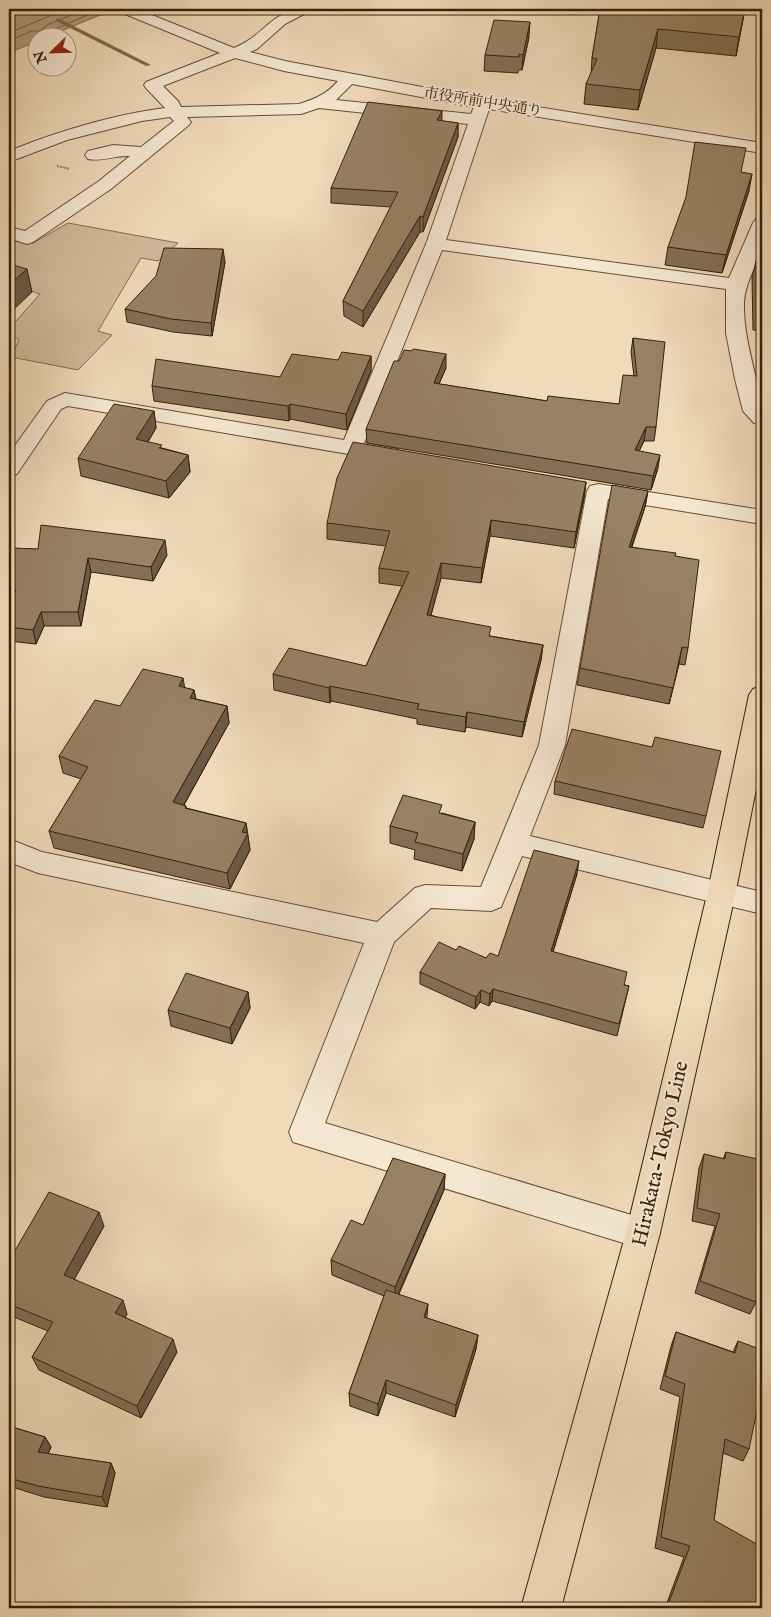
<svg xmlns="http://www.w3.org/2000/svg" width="771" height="1617" font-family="'IM FELL English','Noto Serif JP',serif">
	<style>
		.green { fill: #d1ba9c; stroke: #846d52 }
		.water { fill: #b19b7d; stroke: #816a4e }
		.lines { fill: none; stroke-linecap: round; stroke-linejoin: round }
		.shore { stroke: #745e42; stroke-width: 1 }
		.stream { fill: #816a4e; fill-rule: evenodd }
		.minor-casing { stroke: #664e34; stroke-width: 2 }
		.major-casing { stroke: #382008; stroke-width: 2 }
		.path { stroke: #382008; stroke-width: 2; stroke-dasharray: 0.5 1; stroke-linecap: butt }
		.minor { fill: #f5e7d2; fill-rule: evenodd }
		.major { fill: #f0daba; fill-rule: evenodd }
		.wall { fill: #836f57; stroke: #382008 }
		.shaded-wall { fill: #6a5a47; stroke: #382008 }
		.building { fill: #988165; stroke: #382008 }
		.labels { text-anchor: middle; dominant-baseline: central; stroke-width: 4; stroke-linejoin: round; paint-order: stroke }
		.far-street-label { font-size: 15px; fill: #382008; stroke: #f5e7d2 }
		.near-street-label { font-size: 21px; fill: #382008; stroke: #f5e7d2 }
	</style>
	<rect width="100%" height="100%" fill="#f0daba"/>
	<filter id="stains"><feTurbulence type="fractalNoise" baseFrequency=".004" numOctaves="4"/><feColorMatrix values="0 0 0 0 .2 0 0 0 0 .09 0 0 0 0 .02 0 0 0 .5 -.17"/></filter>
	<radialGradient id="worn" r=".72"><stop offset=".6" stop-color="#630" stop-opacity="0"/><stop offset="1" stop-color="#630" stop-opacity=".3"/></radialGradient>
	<path class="green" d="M68,223L178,243L158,261L141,258L98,331L112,335L78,370L11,357L19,340L9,332V329L40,294L9,284V238L33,243Z"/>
	<path class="water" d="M9,9H115L46,37L38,38L37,41L9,53Z"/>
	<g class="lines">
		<g class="shore">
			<path d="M9,33L66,9"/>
			<path d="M46,38L50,31L102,9"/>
			<path d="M9,41L32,31H40L47,25L86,9"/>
		</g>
		<path class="stream" d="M56,19H60L151,65L146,66L56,21Z"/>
		<defs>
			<g id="minor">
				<path d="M118,9H137L234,48C267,35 269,9 310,9L308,12L285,24L257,49L250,52L285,61L475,97L762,143V153L489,109L446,240L729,278L753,223L756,219L762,218C762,226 764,236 762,245C758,265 745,281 744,303C743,345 762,383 762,424L754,423L743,411L735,379L726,333V289L442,250L364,443L397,449L400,454L397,459L389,461L68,406L61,409L17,474L9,476V454L47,401L65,393L344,440L426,244L468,124L319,108L301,114L187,117L191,122L189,125L111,189L33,242L27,244L9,238V227L25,231L99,181L130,156C116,155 100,162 88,159L85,155L88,151L113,145L141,147L174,121L170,117L142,121L67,140L9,162V151C59,131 111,115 165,108L146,88L144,85L146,82L220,53L120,12ZM235,58L284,71L338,81C327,94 315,99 299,104L181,107L178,101L163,86ZM352,84L474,107L471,114L336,100Z"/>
				<path d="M598,484L762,510V524L608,499L565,745L530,836L762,892V914L522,856L501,907L491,911L431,908L394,942L325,1123L655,1222L660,1233L655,1244L643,1249L293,1142L289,1132L364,943L38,873L9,862V839L42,852L377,922L415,888L425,885L481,887L539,745L587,491L590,486Z"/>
			</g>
			<path id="major" d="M762,686V759L735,895L660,1233L561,1608H521L626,1233L707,895L749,695L753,689Z"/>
		</defs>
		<use href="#minor" class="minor-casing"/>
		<use href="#major" class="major-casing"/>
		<path class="path" d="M57,166L70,169"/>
		<use href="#minor" class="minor"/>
		<use href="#major" class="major"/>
	</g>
	<g class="wall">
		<path d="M600,9H745L736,56L656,48L638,110L584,104L586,84L591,74L592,58Z"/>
		<path d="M529,37L522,70H518V73L484,71L485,55Z"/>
		<path d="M442,121L458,123V137L423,232H420L363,327L344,316L343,301L391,207L331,203V188Z"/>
		<path d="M742,172L749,191L722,273L665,265L668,247Z"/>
		<path d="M756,261H762V331L753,330L752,278Z"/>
		<path d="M225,262L212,336L173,332L127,322L125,309Z"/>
		<path d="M633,338L656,427L654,441H644L639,451L658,468L651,490L367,443L366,429L446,368L439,384L547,401L619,404L634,376L631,352Z"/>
		<path d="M371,356V371L347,430L290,419L289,421L154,401L152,386L280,377Z"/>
		<path d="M154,411L156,428L148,442L162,448L188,455L190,472L169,498L81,476L78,458Z"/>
		<path d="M586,482L584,498L574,548L490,536L481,583L441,578L431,615L490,636L543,645L541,660L522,737L466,727L465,732L417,724V719L331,701L330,703L274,690L273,674L366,666L402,586L379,583V568L386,546L327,539V523Z"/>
		<path d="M648,491L645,507L632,547L675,556L688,648L685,665L679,664L669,704L577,685L580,668Z"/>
		<path d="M9,548L167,555L153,581L91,572L81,626H44L36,644L9,641V607L10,604H9Z"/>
		<path d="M185,688L194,690L196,699L227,706L229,723L184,805L186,806V808L246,823L250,850L230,889L54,848L49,831L81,779L63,773L59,756L120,706Z"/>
		<path d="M652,747L706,816L703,828L554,794L555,781Z"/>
		<path d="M442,813L475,822L474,839L462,871L414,859L415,850L390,843V826Z"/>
		<path d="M577,874L553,952L625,985L629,986L617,1036L492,1001L489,1006L480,1002L475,1009L420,984V972L456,950L486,958L498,956Z"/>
		<path d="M248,992L250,1008L232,1044L171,1026L168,1010Z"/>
		<path d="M726,1152L756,1302L750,1314L695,1293L715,1226L692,1221L699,1168L704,1154L723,1159Z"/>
		<path d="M445,1174L444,1190L399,1294L427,1318L478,1335L476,1349L455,1417L386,1393L378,1416L350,1406L349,1393L384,1296L332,1275L331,1260L363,1225Z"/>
		<path d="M104,1226L74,1279L127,1314L125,1317L177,1352L141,1418L39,1370L32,1357L48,1331L9,1315V1261Z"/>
		<path d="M676,1332L733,1352L738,1341L749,1449L743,1461L723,1453L714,1520L762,1608H665L684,1557L655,1548L680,1397L660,1389L671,1346Z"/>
		<path d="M9,1426L45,1437L51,1447L48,1454L111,1463L115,1473L107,1507L44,1497L9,1486Z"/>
	</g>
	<g class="shaded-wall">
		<path d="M745,9L736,56L739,37Z"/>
		<path d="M530,22L529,37L522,70L523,55Z"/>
		<path d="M658,29L656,48L638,110L640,90Z"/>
		<path d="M442,111V125L437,120Z"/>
		<path d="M458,123V137L423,232V217Z"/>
		<path d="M752,174L749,191L722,273L726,255Z"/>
		<path d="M420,216V232L363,327V311Z"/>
		<path d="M223,249L225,262L212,336L211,323Z"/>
		<path d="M27,269L32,292L9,314V285Z"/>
		<path d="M446,354V368L433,397L434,383Z"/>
		<path d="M371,356V371L347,430L346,414Z"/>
		<path d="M290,404V419L289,421L288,406Z"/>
		<path d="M154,411L156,428L139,456L136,439Z"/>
		<path d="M646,427L644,441L633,464L635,450Z"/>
		<path d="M188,455L190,472L169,498L166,481Z"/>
		<path d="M660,455L658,468L651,490L653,476Z"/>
		<path d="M586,482L584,498L574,548L576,532Z"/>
		<path d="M648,491L645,507L626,563L629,547Z"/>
		<path d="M491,520L490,536L481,583L482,568Z"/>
		<path d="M165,540L167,555L153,581L151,567Z"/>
		<path d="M88,558L91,572L81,626L78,612Z"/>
		<path d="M441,563V578L427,630V615Z"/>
		<path d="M41,612L44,626L36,644L33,630Z"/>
		<path d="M543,645L541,660L522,737L524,722Z"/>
		<path d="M682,647L679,664L669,704L673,688Z"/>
		<path d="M183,678L186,695L179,686Z"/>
		<path d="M330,686L331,701L330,703L329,688Z"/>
		<path d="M194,690L197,707L190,698Z"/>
		<path d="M227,706L229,723L176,819L173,802Z"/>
		<path d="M467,712L466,727L465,732L466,717Z"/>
		<path d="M475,822L474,839L462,871L463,854Z"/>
		<path d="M246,823L250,850L230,889L227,873L242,832Z"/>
		<path d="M579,861L577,874L549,964L551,951Z"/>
		<path d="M493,989L492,1001L489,1006L490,994Z"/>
		<path d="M481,990L480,1002L475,1009L476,997Z"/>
		<path d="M248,992L250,1008L232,1044L230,1028Z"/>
		<path d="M445,1174L444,1190L395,1301V1287Z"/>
		<path d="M99,1212L104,1226L69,1289L64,1275Z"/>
		<path d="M123,1300L127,1314L120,1327L115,1313Z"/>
		<path d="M428,1304L427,1317L423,1330L424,1317Z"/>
		<path d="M478,1335L476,1349L455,1417L456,1405Z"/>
		<path d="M173,1339L177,1352L141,1418L137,1406Z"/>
		<path d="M386,1380V1393L378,1416V1404Z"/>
		<path d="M45,1437L51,1447L44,1463L38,1452Z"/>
		<path d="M111,1463L115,1473L107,1507L102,1497Z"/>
	</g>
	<g class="building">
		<path d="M600,9H745L739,37L658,29L640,90L586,84L597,59L592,58Z"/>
		<path d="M494,20L530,22L523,55L519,54V57L485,55Z"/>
		<path d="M368,102L442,111L437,120L458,123L423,217L420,216L363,311L343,301L398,192L331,188Z"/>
		<path d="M695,142L746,148L741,172L752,174L726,255L668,247L686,197Z"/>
		<path d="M164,248L223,249L211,323L171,319L125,309L156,276Z"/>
		<path d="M756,261H762V313H757Z"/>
		<path d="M9,264L27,269L9,285Z"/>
		<path d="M633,338L665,342L656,427H646L635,450L660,455L653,476L366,429L394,361H399L404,350L412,351L413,349L446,354L434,383L547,401L548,396L619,404L623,375L637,376Z"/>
		<path d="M342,352L371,356L346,414L290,404L288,406L152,386L156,359L280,377L292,354L338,360Z"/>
		<path d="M114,404L154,411L136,439L162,445L159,448L188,455L166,481L78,458Z"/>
		<path d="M353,442L586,482L576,532L491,520L482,568L441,563L427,615L491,627L489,636L543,645L524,722L467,712L466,717L417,709L419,704L330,686L329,688L273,674L289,648L366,666L409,572L379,568L390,531L327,523L337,478Z"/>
		<path d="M612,485L648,491L629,547L676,553L675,556L699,560L688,648L682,647L673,688L580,668Z"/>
		<path d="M41,525L165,540L151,567L88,558L78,612H41L33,630L9,627V607L16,590H9V548L38,549Z"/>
		<path d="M143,669L183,678L179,686L194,690L190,698L227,706L173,802L186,806L185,808L246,823L242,832L248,833L227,873L49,831L88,767L59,756L95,700L120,706Z"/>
		<path d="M572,729L652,747L655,737L721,751L706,816L555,781Z"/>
		<path d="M403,795L442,805L439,813L475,822L463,854L415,842L418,833L390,826Z"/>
		<path d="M534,850L579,861L551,951L627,972L624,985L629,986L619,1024L493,989L490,994L481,990L476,997L420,972L439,942L456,950L459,946L486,958L490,953L498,956Z"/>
		<path d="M186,973L248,992L230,1028L168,1010Z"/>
		<path d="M726,1152L762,1160V1281L756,1302L700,1281L720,1214L697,1208L704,1154L725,1159Z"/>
		<path d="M393,1158L445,1174L395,1287L331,1260L351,1220L363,1225Z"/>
		<path d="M49,1192L99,1212L64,1275L123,1300L115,1313L173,1339L137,1406L32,1357L53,1322L9,1304V1261Z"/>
		<path d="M386,1290L428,1304L424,1317L478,1335L456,1405L386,1380L378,1404L349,1393Z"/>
		<path d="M676,1332L735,1353L738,1341L762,1350V1386L749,1449L725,1439L714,1520L762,1547V1608H680L669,1602L690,1546L661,1537L685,1384L665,1376Z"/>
		<path d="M9,1426L45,1437L38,1452L111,1463L102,1497L38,1486L9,1478Z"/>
	</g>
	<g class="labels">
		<g class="far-street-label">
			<text transform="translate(483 102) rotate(9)">市役所前中央通り</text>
		</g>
		<g class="near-street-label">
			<text transform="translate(661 1154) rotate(-77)">Hirakata-Tokyo Line</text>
		</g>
	</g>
	<rect width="771" height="1617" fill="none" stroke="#f0daba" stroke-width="30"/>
	<rect x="10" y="10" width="751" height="1597" fill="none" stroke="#382008" stroke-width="2.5"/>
	<rect x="15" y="15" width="741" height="1587" fill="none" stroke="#382008"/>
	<g transform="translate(52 52) rotate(247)"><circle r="24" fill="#f5e7d2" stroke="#a99781"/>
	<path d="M0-4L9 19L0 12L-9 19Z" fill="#8f2418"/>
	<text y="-8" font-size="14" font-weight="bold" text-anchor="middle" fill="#382008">N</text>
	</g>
	<rect width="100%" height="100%" filter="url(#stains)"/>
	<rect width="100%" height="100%" fill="url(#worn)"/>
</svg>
